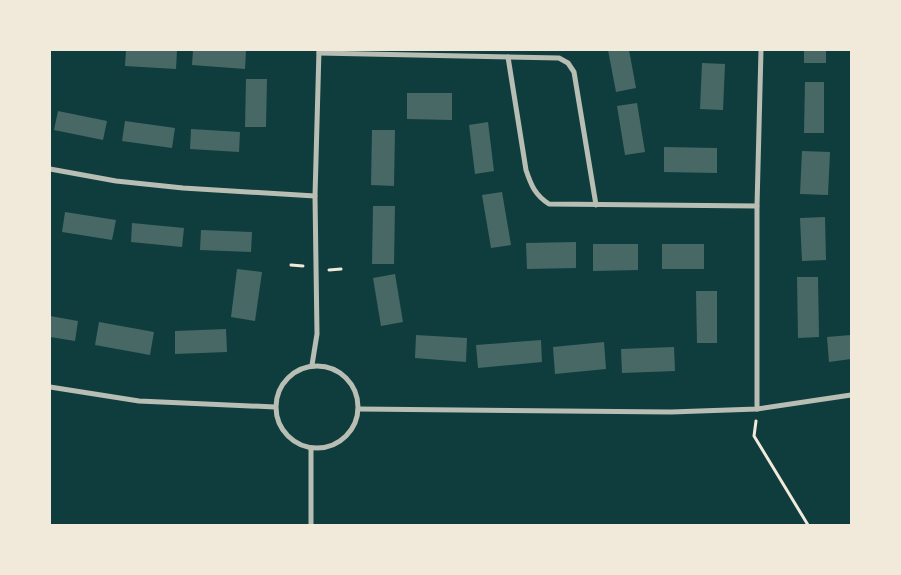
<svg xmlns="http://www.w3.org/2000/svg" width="901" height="575" font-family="'Varela Round',sans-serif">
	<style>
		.building { fill: #486865 }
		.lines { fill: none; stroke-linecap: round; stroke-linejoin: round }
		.path { stroke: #f1e9da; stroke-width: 3 }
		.minor { stroke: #b8beb3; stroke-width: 5 }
	</style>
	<rect width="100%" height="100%" fill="#0f3d3e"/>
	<g class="building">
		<path d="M126,50H177L176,69L125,66Z"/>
		<path d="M193,50H246L245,69L192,65Z"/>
		<path d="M608,50H629L636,88L616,92Z"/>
		<rect x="804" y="50" width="22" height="13"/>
		<path d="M702,63L725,64L723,110L700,109Z"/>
		<path d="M246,79H267L266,127H245Z"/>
		<path d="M805,82H824V133H804Z"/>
		<path d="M407,93H452V120L407,119Z"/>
		<path d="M637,103L645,152L625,155L617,106Z"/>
		<path d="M58,111L107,121L103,140L54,130Z"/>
		<path d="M125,121L175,128L172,148L122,141Z"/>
		<path d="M488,122L494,171L475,174L469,125Z"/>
		<path d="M191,129L240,132L239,152L190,149Z"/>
		<path d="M372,130H395L394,186L371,185Z"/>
		<path d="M664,147L717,148V173L664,172Z"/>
		<path d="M802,151L830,152L828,195L800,194Z"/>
		<path d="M502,192L511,245L491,248L482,195Z"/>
		<path d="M373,206H395L394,264H372Z"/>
		<path d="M65,212L116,220L112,240L62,232Z"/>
		<path d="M825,217L826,260L802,261L800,218Z"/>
		<path d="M132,223L184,228L182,247L131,242Z"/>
		<path d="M201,230L252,232L251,252L200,250Z"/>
		<path d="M576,242V268L527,269L526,243Z"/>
		<path d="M593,244H638V270L593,271Z"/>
		<rect x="662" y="244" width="42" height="25"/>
		<path d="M237,269L262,272L255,321L231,317Z"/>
		<path d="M395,274L403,322L381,326L373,278Z"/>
		<path d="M797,277H818L819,337L798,338Z"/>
		<path d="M696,291H717V343H697Z"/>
		<path d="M50,316L78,321L75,341L50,337Z"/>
		<path d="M99,322L154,332L150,355L95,345Z"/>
		<path d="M226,329L227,352L175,354V331Z"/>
		<path d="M416,335L467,338L466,362L415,358Z"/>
		<path d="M851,335V359L829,362L827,337Z"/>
		<path d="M541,340L542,362L478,368L476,345Z"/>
		<path d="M604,342L606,369L555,374L553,347Z"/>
		<path d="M674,347L675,371L622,373L621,349Z"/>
	</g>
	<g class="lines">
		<g class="path">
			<path d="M291,265L303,266"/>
			<path d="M329,270L341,269"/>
			<path d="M756,421L754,436L808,525"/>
		</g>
		<g class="minor">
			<path d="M319,53L559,58L568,63L574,72L596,205"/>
			<path d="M508,57L526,170C531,185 535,195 549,204L757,206"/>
			<path d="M50,169L116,181L183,188L315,196"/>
			<path d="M312,365L317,334L315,196L319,50"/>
			<circle cx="317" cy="407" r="41"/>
			<path d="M50,387L139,401L275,407"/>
			<path d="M359,409L671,412L757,409L851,395"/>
			<path d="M757,409V206L761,50"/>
			<path d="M311,525V449"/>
		</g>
	</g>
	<rect width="901" height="575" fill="none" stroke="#f1e9da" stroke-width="102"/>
</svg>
